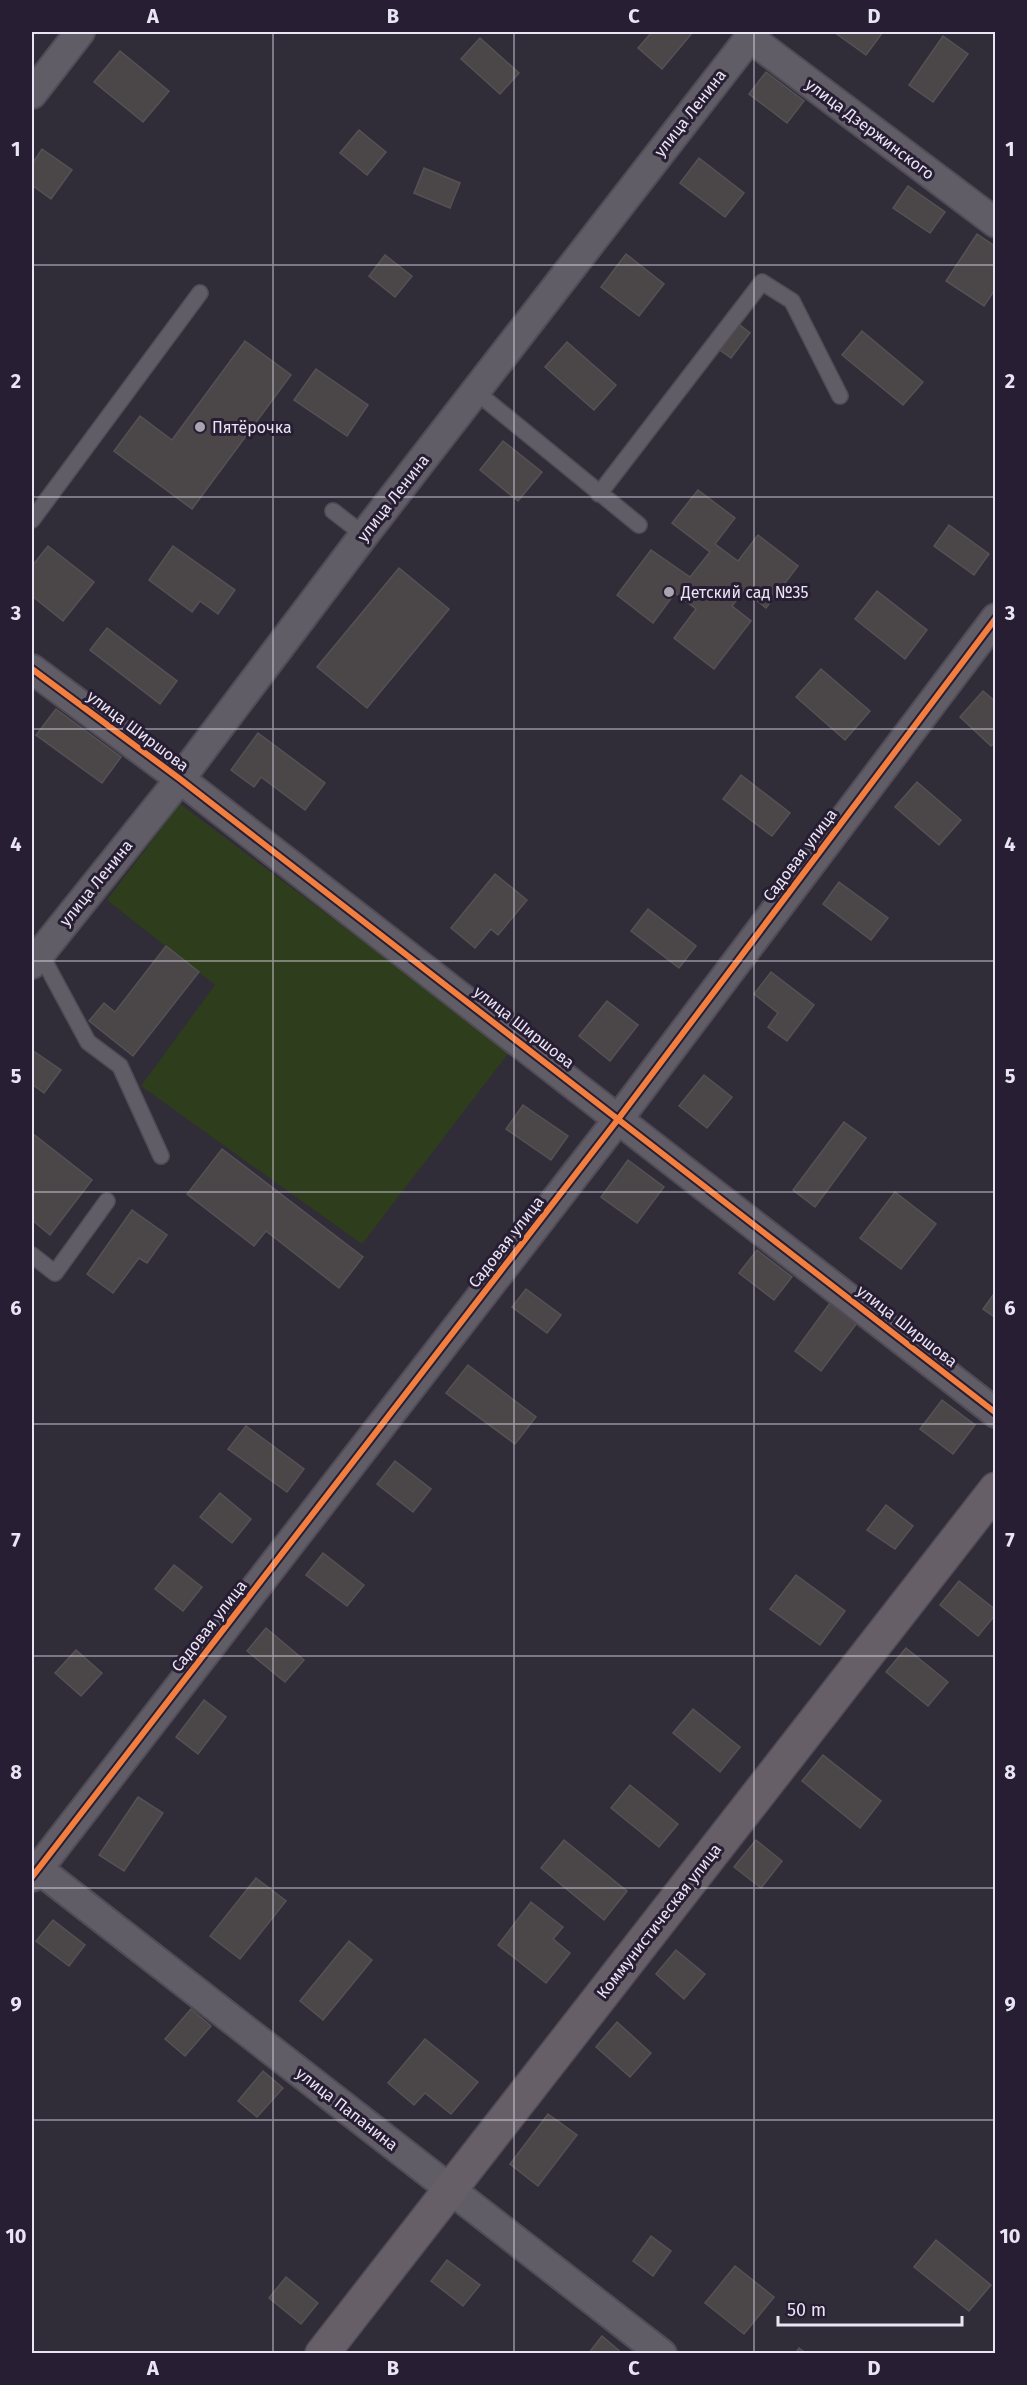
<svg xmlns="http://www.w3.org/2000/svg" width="1027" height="2385" font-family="'Fira Sans',sans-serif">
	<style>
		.green { fill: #2e3e1c }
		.building { fill: #4b4648; stroke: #565154; stroke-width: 1.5 }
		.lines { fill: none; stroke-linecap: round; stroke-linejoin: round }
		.lane-casing { stroke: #504b56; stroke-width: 18 }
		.street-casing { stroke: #504b56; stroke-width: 32 }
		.secondary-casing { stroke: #504b56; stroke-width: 36 }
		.lane { stroke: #615d67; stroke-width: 15 }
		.street { stroke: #615d67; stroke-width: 28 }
		.secondary { stroke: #675f67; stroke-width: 33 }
		.cycleway-casing { stroke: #271e33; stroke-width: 10 }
		.cycleway { stroke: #f27e40; stroke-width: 6 }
		.grid { fill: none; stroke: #eae5f4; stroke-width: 1.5; stroke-opacity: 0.55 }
		.poi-dot { fill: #a9a5b2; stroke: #271e33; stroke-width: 2 }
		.labels { text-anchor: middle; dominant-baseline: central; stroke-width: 6; stroke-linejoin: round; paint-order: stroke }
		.street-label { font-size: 16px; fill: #eae5f4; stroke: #271e33 }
		.poi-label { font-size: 16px; fill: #eae5f4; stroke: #271e33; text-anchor: start }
		.neatline { fill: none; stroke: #eae5f4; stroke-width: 2 }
		.grid-label { font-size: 20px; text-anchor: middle; font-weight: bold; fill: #eae5f4 }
	</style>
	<rect width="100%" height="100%" fill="#312d38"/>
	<path class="green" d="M180,804L510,1051L362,1244L141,1086L215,985L107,900Z"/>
	<g class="building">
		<path d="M652,32H693L662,69L638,48Z"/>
		<path d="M834,32H883L866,55Z"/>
		<path d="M943,36L968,54L933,102L909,85Z"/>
		<path d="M480,38L519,73L500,94L461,59Z"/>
		<path d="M120,51L169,91L143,122L94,82Z"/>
		<path d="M766,72L804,101L787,123L749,94Z"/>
		<path d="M359,130L386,152L367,175L340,153Z"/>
		<path d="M42,149L72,170L51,199L32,185V164Z"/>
		<path d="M699,158L744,193L725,217L680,183Z"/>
		<path d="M424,168L460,183L450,208L414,193Z"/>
		<path d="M908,186L945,212L930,233L893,208Z"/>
		<path d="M977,234L996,247V288L984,306L946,281Z"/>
		<path d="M626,254L664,284L639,316L601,287Z"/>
		<path d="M385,255L412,276L395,297L369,276Z"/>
		<path d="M736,322L750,333L731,358L717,348Z"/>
		<path d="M862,331L923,382L903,405L842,355Z"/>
		<path d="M245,341L291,375L192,509L114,451L140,416L172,440Z"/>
		<path d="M567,342L616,385L594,410L545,367Z"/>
		<path d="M316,369L368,405L347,436L294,400Z"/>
		<path d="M503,441L542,472L518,501L480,470Z"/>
		<path d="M698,490L735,518L715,544L738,561L758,535L798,566L766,608L744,590L732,606L751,621L714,669L674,638L696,609L675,593L653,623L617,595L651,550L690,577L710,552L672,523Z"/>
		<path d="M949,525L989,554L974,575L934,546Z"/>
		<path d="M48,546L94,582L63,621L32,596V566Z"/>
		<path d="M173,546L235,590L218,614L200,601L192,612L149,580Z"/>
		<path d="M399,568L449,609L367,708L317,667Z"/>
		<path d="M877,591L927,630L905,659L855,619Z"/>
		<path d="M107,628L177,681L160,704L90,650Z"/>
		<path d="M821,669L870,711L845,740L796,697Z"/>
		<path d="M983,691L996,702V741L991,746L960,717Z"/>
		<path d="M56,709L121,757L102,783L36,735Z"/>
		<path d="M258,733L325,783L305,810L261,777L254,787L231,770Z"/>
		<path d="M741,775L790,813L772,836L723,799Z"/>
		<path d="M917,782L961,820L939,845L895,807Z"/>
		<path d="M495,874L527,900L498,935L491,929L475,948L451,928Z"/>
		<path d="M839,882L888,918L871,940L823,904Z"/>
		<path d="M648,909L696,946L679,968L631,931Z"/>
		<path d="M166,946L199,972L133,1056L89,1021L104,1003L115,1012Z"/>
		<path d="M771,972L814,1005L787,1041L768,1027L778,1013L754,994Z"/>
		<path d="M607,1001L638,1025L610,1061L579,1036Z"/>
		<path d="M32,1050L61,1070L44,1093L32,1084Z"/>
		<path d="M704,1075L732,1097L707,1128L679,1106Z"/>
		<path d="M523,1105L568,1136L551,1160L506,1129Z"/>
		<path d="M844,1122L866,1138L815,1207L793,1190Z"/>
		<path d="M32,1133L92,1180L50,1235L32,1220Z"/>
		<path d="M222,1149L363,1257L339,1288L266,1231L254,1246L187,1194Z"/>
		<path d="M628,1160L664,1187L637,1223L601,1197Z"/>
		<path d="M895,1192L936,1224L901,1269L860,1238Z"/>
		<path d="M132,1210L167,1235L147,1263L139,1258L113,1293L87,1274Z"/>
		<path d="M757,1250L792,1277L774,1300L739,1273Z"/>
		<path d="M526,1289L561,1315L547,1333L512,1307Z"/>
		<path d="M996,1291V1318L983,1309Z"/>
		<path d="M830,1303L857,1323L821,1371L795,1351Z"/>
		<path d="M468,1365L536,1417L515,1444L446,1393Z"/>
		<path d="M942,1400L975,1425L953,1454L920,1429Z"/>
		<path d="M246,1426L304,1469L287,1492L228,1449Z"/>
		<path d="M395,1461L431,1489L413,1512L377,1484Z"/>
		<path d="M220,1493L251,1519L232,1543L200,1517Z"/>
		<path d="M886,1505L913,1526L895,1549L867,1530Z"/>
		<path d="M323,1553L364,1585L347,1606L306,1575Z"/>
		<path d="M174,1565L202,1587L183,1611L155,1589Z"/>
		<path d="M796,1575L845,1611L820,1645L770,1609Z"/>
		<path d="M959,1581L996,1610V1614L978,1636L940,1605Z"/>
		<path d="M266,1628L304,1660L285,1682L247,1651Z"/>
		<path d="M906,1648L948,1682L928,1706L886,1672Z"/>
		<path d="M76,1650L102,1673L81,1696L55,1673Z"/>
		<path d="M204,1700L226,1717L198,1754L176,1737Z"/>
		<path d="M693,1709L740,1747L720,1772L673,1733Z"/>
		<path d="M823,1755L881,1801L860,1828L802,1781Z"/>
		<path d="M630,1785L678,1824L659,1847L611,1808Z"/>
		<path d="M138,1797L163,1813L124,1871L99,1855Z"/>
		<path d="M564,1840L627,1891L604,1920L541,1868Z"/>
		<path d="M756,1840L782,1861L761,1888L734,1867Z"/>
		<path d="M256,1878L286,1901L240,1959L210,1936Z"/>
		<path d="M531,1902L563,1927L553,1939L570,1953L546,1983L498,1945Z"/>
		<path d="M53,1920L85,1945L69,1966L36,1941Z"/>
		<path d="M349,1941L372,1960L323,2020L300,2001Z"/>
		<path d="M676,1950L705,1974L684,1999L656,1974Z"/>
		<path d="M191,2009L211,2026L185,2056L165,2039Z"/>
		<path d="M617,2022L651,2053L630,2077L596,2047Z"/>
		<path d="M425,2039L478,2082L451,2114L425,2093L414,2105L388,2083Z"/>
		<path d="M263,2071L283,2088L257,2117L238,2101Z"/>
		<path d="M548,2114L577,2135L538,2186L510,2164Z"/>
		<path d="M651,2236L671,2251L653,2276L633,2261Z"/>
		<path d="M936,2240L991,2285L969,2311L914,2267Z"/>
		<path d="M447,2260L480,2285L463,2306L431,2281Z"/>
		<path d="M735,2266L774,2297L744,2334L705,2303Z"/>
		<path d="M286,2277L318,2303L301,2324L269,2298Z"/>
		<path d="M602,2336L623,2354H588Z"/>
		<path d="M799,2348L807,2354H795Z"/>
	</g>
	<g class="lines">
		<defs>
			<g id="lane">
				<path d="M475,391L639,525"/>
				<path d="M599,494L762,282L792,301L840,396"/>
				<path d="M333,511L364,535"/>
				<path d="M32,520L200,293"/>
				<path d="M40,953L88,1042L120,1066L161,1156"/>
				<path d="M32,1255L55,1273L107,1201"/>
			</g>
			<g id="street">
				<path d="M748,32L762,47L996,223"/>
				<path d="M32,94L80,32"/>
				<path d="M32,669L180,779L996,1413"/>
				<path d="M32,964L180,779L364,535L754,32"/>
				<path d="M32,1864L662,2354"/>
				<path d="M32,1877L619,1118L996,618"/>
			</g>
			<path id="secondary" d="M322,2354L996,1489"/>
		</defs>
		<use href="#lane" class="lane-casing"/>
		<use href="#street" class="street-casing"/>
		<use href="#secondary" class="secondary-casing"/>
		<use href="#lane" class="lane"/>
		<use href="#street" class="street"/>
		<use href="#secondary" class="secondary"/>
		<defs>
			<g id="cycleway">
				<path d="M32,669L180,779L996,1413"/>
				<path d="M32,1877L619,1118L996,618"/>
			</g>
		</defs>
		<use href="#cycleway" class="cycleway-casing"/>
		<use href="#cycleway" class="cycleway"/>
	</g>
	<path class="grid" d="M273,32V2354M514,32V2354M754,32V2354M32,265H996M32,497H996M32,729H996M32,961H996M32,1192H996M32,1424H996M32,1656H996M32,1888H996M32,2120H996"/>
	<g class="poi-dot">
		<circle cx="200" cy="427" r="6"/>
		<circle cx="669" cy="592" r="6"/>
	</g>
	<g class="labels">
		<g class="street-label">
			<text transform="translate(690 113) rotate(-52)">улица Ленина</text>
			<text transform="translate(870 129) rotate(37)">улица Дзержинского</text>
			<text transform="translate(393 498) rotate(-52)">улица Ленина</text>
			<text transform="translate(138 731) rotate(37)">улица Ширшова</text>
			<text transform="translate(800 855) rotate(-53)">Садовая улица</text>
			<text transform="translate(96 883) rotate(-51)">улица Ленина</text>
			<text transform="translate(524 1027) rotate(38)">улица Ширшова</text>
			<text transform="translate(506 1242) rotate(-52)">Садовая улица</text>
			<text transform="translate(907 1326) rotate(38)">улица Ширшова</text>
			<text transform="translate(209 1626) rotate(-52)">Садовая улица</text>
			<text transform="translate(659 1921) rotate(-52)">Коммунистическая улица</text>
			<text transform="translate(347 2109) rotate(38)">улица Папанина</text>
		</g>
		<g class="poi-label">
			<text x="212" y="427">Пятёрочка</text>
			<text x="681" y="592">Детский сад №35</text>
		</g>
	</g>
	<rect width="1027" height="2385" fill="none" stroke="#271e33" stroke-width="66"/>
	<path d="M778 2316v9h184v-9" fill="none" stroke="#eae5f4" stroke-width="3"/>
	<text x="787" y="2316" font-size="18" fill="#eae5f4" stroke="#271e33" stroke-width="4.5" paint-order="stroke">50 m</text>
	<rect x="33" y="33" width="961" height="2319" class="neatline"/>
	<g class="grid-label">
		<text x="153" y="23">A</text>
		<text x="393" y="23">B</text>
		<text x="634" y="23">C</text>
		<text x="874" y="23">D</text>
		<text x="16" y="156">1</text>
		<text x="1010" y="156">1</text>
		<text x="16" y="388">2</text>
		<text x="1010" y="388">2</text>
		<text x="16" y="620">3</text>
		<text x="1010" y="620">3</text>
		<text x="16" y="851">4</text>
		<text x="1010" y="851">4</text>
		<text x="16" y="1083">5</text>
		<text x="1010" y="1083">5</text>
		<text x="16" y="1315">6</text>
		<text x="1010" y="1315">6</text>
		<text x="16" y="1547">7</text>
		<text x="1010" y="1547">7</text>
		<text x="16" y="1779">8</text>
		<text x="1010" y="1779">8</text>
		<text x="16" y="2011">9</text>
		<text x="1010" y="2011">9</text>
		<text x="16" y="2243">10</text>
		<text x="1010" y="2243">10</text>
		<text x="153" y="2375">A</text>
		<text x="393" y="2375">B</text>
		<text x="634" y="2375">C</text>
		<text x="874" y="2375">D</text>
	</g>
</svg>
